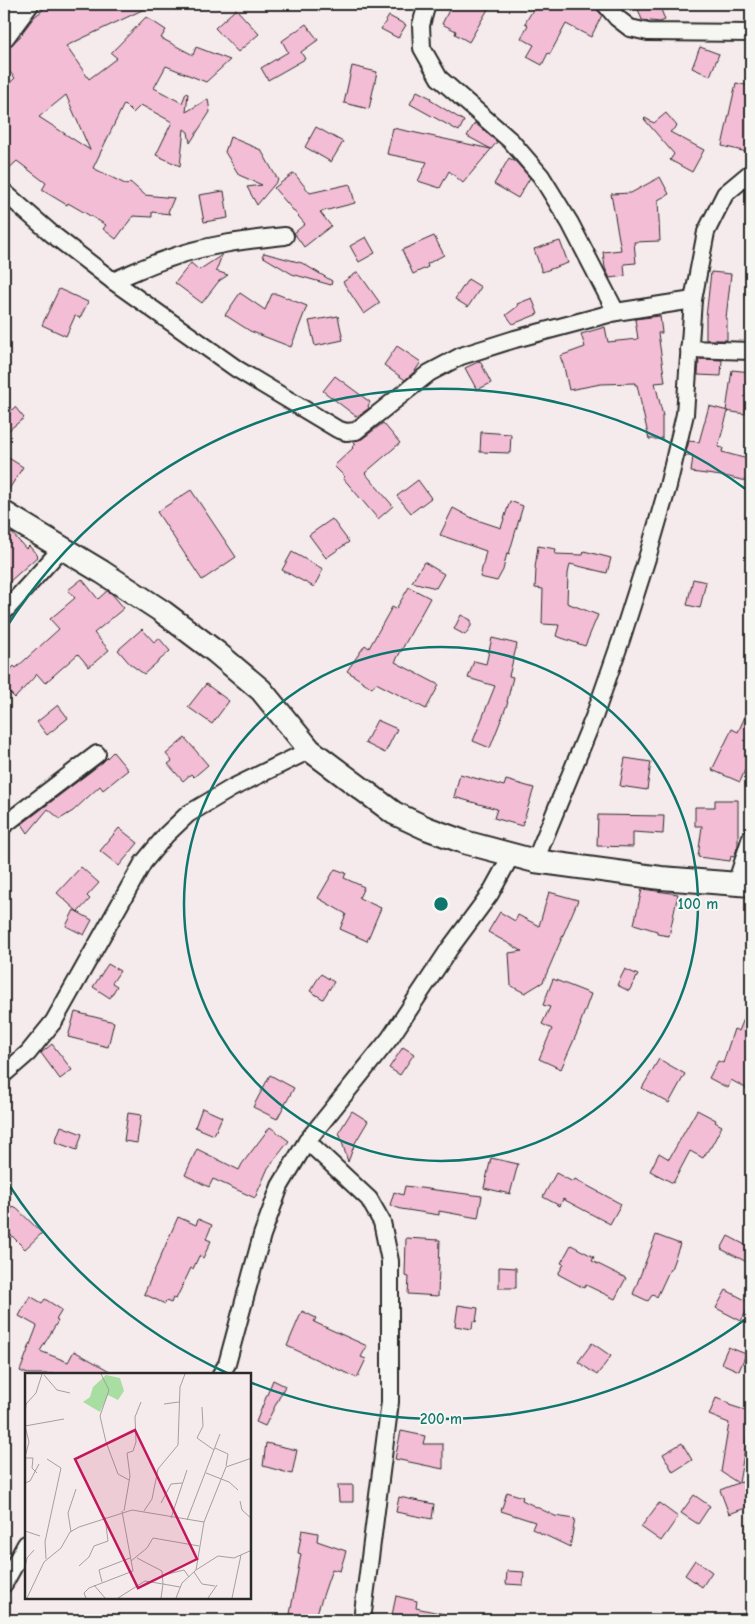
<svg xmlns="http://www.w3.org/2000/svg" width="755" height="1624" font-family="'Comic Neue',sans-serif">
	<style>
		.building { fill: #f4bdd6; stroke: #2b2b2b; fill-rule: evenodd }
		.lines { fill: none; stroke-linecap: round; stroke-linejoin: round }
		.street-casing { stroke: #2b2b2b; stroke-width: 20 }
		.secondary-casing { stroke: #2b2b2b; stroke-width: 26 }
		.street { stroke: #f6f6f2; stroke-width: 16 }
		.secondary { stroke: #f6f6f2; stroke-width: 22 }
		.ring { fill: none; stroke: #0f766e; stroke-width: 2.5 }
		.inset-road { fill: none; stroke: #a59e9f; stroke-width: 1 }
		.view { fill: #c2185b; fill-opacity: 0.15; stroke: #c2185b; stroke-width: 2.5 }
		.inset-edge { fill: none; stroke: #2b2b2b; stroke-width: 2.5 }
		.centre { fill: #0f766e; stroke: #f6f6f2; stroke-width: 2.5 }
		.ring-label { font-size: 15px; text-anchor: middle; font-weight: bold; fill: #0f766e; stroke: #f6f6f2; stroke-width: 4; stroke-linejoin: round; paint-order: stroke }
	</style>
	<rect width="100%" height="100%" fill="#f6ebec"/>
	<filter id="ink" filterUnits="userSpaceOnUse"><feTurbulence type="fractalNoise" baseFrequency=".02" numOctaves="2"/><feDisplacementMap in="SourceGraphic" scale="10" xChannelSelector="R" yChannelSelector="G"/><feConvolveMatrix kernelMatrix="1 2 1 2 8 2 1 2 1" color-interpolation-filters="sRGB"/></filter>
	<g filter="url(#ink)">
		<g class="building">
			<path d="M40,4H155L66,46L89,79L117,58L111,53L146,17L166,30L161,38L193,55L196,47L230,60L206,82L166,66L154,88L182,103L186,93L188,94L186,112L208,99L210,112L190,143L188,132L184,129L180,166L156,155L172,122L141,105L133,113L124,104L93,168L127,185L130,182L145,195L174,198L168,212L170,214L152,212V217L133,216L116,239L103,229L106,225L68,203L67,205L42,190L46,183L17,161L4,173V88L15,78L4,65V51L23,34L22,33L34,17L43,10ZM66,95L90,150L39,117Z"/>
			<path d="M452,4H491L469,42L455,34L456,31L442,24Z"/>
			<path d="M547,4H595L597,10L602,15L591,37L566,24L550,54L548,53L542,65L527,57L534,45L521,38L528,25L525,23L536,5L543,9Z"/>
			<path d="M653,4H659L665,20L660,22L642,20L638,9Z"/>
			<path d="M236,9L259,34L238,52L215,28Z"/>
			<path d="M389,16L406,25L398,38L381,29Z"/>
			<path d="M306,24L318,40L301,52L305,59L268,80L261,68L288,52L282,41Z"/>
			<path d="M700,47L719,54L710,76L692,68Z"/>
			<path d="M352,66L377,72L369,109L344,103Z"/>
			<path d="M736,83L751,86V153L722,146Z"/>
			<path d="M417,91L431,98L430,100L464,121L459,131L410,104Z"/>
			<path d="M666,113L677,126L670,132L704,150L692,172L670,160L674,154L644,119L645,118L654,123Z"/>
			<path d="M475,123L497,142L463,183L449,171L440,188L418,181L427,162L387,154L393,128L491,149L467,136Z"/>
			<path d="M316,127L343,142L331,162L305,147Z"/>
			<path d="M230,137L261,150L278,180L257,205L247,187L262,185L239,175L225,152Z"/>
			<path d="M509,158L516,162L530,178L518,198L494,184Z"/>
			<path d="M294,173L310,193L350,184L355,203L320,212L331,226L304,247L294,233L305,224L274,188Z"/>
			<path d="M660,177L669,194L658,200L660,241L634,242L636,263L624,264L625,276L610,278L605,268L603,252L621,250L611,194L631,193Z"/>
			<path d="M224,191L228,218L204,222L199,195Z"/>
			<path d="M434,236L444,255L427,264L428,267L413,274L402,250Z"/>
			<path d="M366,237L375,253L359,262L350,246Z"/>
			<path d="M560,241L568,263L542,272L534,249Z"/>
			<path d="M264,253L302,263L332,281L331,285L292,274L262,256Z"/>
			<path d="M222,255L216,271L228,275L219,281L202,303L175,283L191,263L199,270Z"/>
			<path d="M358,272L380,303L364,314L343,282Z"/>
			<path d="M711,272L731,274L726,318H727V340H706V317Z"/>
			<path d="M468,279L481,287L468,307L455,299Z"/>
			<path d="M59,289L88,302L80,318L75,316L66,336L42,325Z"/>
			<path d="M240,293L265,310L272,294H277L307,306L291,347L250,331L225,315Z"/>
			<path d="M532,298L538,314L513,324L506,315L518,306L517,304Z"/>
			<path d="M338,316L343,340L315,346L309,321Z"/>
			<path d="M660,316L662,333H658L665,382L655,383L663,416H662V439H649L637,385H635V383L601,384L569,390L564,367L560,356L585,347L581,334L605,327L608,342L638,339L635,319Z"/>
			<path d="M397,346L421,362L415,371L405,380L384,365Z"/>
			<path d="M699,359L722,360L721,376L698,375Z"/>
			<path d="M480,361L491,383L477,390L465,368Z"/>
			<path d="M732,370L751,372L745,414L726,411Z"/>
			<path d="M335,376L370,402L368,406L369,408L357,417L323,391Z"/>
			<path d="M709,406L728,411L718,447L723,448L722,452L751,460V482L729,477L691,472L693,456H685L689,441L699,442Z"/>
			<path d="M15,407L24,418L4,434V417Z"/>
			<path d="M383,423L400,443L365,473L393,506L378,519L343,478L345,477L334,466L353,448L352,447L356,444L353,441L362,439Z"/>
			<path d="M481,432L511,434L510,453L480,452Z"/>
			<path d="M4,455L23,467L4,497Z"/>
			<path d="M418,480L431,498L411,513L397,496Z"/>
			<path d="M191,490L236,557L202,580L157,512Z"/>
			<path d="M510,501L523,506L509,554L507,553L503,570L497,581L480,577L486,551L440,535L453,508L474,519L501,528Z"/>
			<path d="M332,519L349,542L326,558L309,535Z"/>
			<path d="M12,533L26,549L29,546L38,556L8,583L4,579V540Z"/>
			<path d="M538,546L556,549L555,554L583,555L584,551L611,558L607,573L570,564L568,574L567,603L598,615L585,646L556,636L559,625L542,624L543,589L535,588L536,569L535,568Z"/>
			<path d="M292,552L323,569L314,587L282,570Z"/>
			<path d="M424,562L444,574L436,588L412,582Z"/>
			<path d="M82,579L98,599L107,591L112,594L124,608L94,633L109,650L89,667L78,654L45,683L37,674L15,698L4,687V677L14,666L16,668L59,629L50,619L75,598L68,590Z"/>
			<path d="M693,579L706,582L700,608L687,605Z"/>
			<path d="M409,587L430,598L395,662L439,685L426,709L376,683L372,688L347,671L365,645L369,648L392,607L396,609Z"/>
			<path d="M461,615L471,620V626L465,635L454,629Z"/>
			<path d="M142,629L154,642L159,638L170,651L144,674L130,664L118,650Z"/>
			<path d="M492,638L517,644L509,676L513,677L507,702H508L490,748L473,741L495,686L468,678L474,661L486,664Z"/>
			<path d="M206,684L229,701L212,724L188,707Z"/>
			<path d="M751,704V755L740,782L712,770L732,729L738,732Z"/>
			<path d="M58,705L68,718L47,735L37,722Z"/>
			<path d="M377,720L397,729L385,753L365,743Z"/>
			<path d="M185,738L208,765L194,777L191,774L183,781L168,764L172,761L166,754Z"/>
			<path d="M113,752L128,770L103,790L100,786L73,811L60,819L48,809L28,833L22,824L103,762Z"/>
			<path d="M625,758L651,762L647,790L620,786Z"/>
			<path d="M460,774L504,786L506,780L534,788L522,826L494,818L497,809L454,797Z"/>
			<path d="M715,800H738V845L734,857L731,856L730,861L698,857L702,826H695V807H715Z"/>
			<path d="M598,815L664,816L663,834L633,832V847L597,846Z"/>
			<path d="M119,828L138,843L119,866L100,851Z"/>
			<path d="M81,867L99,883L87,896L90,899L78,912L57,893Z"/>
			<path d="M335,869L346,873L344,878L364,887L359,898L381,908L367,941L340,929L346,914L318,898Z"/>
			<path d="M642,889L678,894L669,936L657,934V931L634,924Z"/>
			<path d="M549,892L578,900L543,982L525,993L511,986L509,953L522,951L488,932L500,912L515,921L518,915L539,926Z"/>
			<path d="M74,910L92,920L84,935L66,926Z"/>
			<path d="M108,964L120,971L112,983L117,986L110,998L93,987Z"/>
			<path d="M625,969L638,975L629,991L617,985Z"/>
			<path d="M321,974L334,982L323,999L310,991Z"/>
			<path d="M553,979L591,994L580,1024H581L561,1069L539,1059L552,1029L542,1024L550,1007L543,1005Z"/>
			<path d="M751,1002V1091L731,1080L728,1088L709,1078L718,1061L723,1063L734,1029L739,1031Z"/>
			<path d="M75,1012L114,1022L108,1047L68,1037Z"/>
			<path d="M52,1044L72,1070L60,1079L41,1053Z"/>
			<path d="M403,1047L414,1054L400,1075L389,1068Z"/>
			<path d="M659,1059L685,1074L669,1103L642,1088Z"/>
			<path d="M270,1075L294,1088L277,1119L253,1107Z"/>
			<path d="M202,1108L222,1117L214,1135L195,1127Z"/>
			<path d="M697,1110L716,1120L715,1122L722,1126L711,1147H710L703,1158L690,1151L673,1183L650,1171L659,1153L669,1159Z"/>
			<path d="M352,1111L368,1121L355,1143L348,1162L339,1132Z"/>
			<path d="M128,1113L141,1115L137,1143L124,1141Z"/>
			<path d="M61,1126L82,1134L77,1150L55,1142Z"/>
			<path d="M270,1127L289,1141L268,1168L255,1198L213,1179L209,1187L185,1175L197,1149L239,1170L242,1164Z"/>
			<path d="M491,1158L518,1164L510,1194L484,1188Z"/>
			<path d="M556,1173L573,1182L575,1179L621,1204L610,1224L563,1199L560,1206L543,1197Z"/>
			<path d="M405,1186L482,1196L478,1218L439,1211V1215L401,1209L390,1205L394,1192L403,1195Z"/>
			<path d="M14,1206L42,1233L25,1249L4,1228V1217Z"/>
			<path d="M178,1217L196,1225L198,1219L212,1225L206,1239L211,1241L203,1258L199,1256L193,1269L191,1268L176,1299L173,1298L171,1303L166,1301L165,1304L144,1294Z"/>
			<path d="M656,1235L680,1244L671,1269H670L657,1297L653,1294L648,1301L633,1294Z"/>
			<path d="M728,1236L751,1248V1264L721,1249Z"/>
			<path d="M406,1238L440,1240L438,1296L408,1294L409,1277L405,1276Z"/>
			<path d="M571,1245L594,1257L592,1261L626,1278L615,1299L586,1285L584,1288L558,1274L564,1264L561,1263Z"/>
			<path d="M499,1267L516,1268V1288H499Z"/>
			<path d="M726,1290L751,1303L741,1321L716,1308Z"/>
			<path d="M30,1296L42,1303L45,1299L62,1310L56,1320L58,1321L40,1351L68,1362L74,1351L115,1374H28L20,1371L37,1326L19,1316Z"/>
			<path d="M458,1305L478,1308L476,1322L473,1321L472,1329L455,1326Z"/>
			<path d="M302,1311L316,1318L314,1322L367,1346L361,1357L366,1359L357,1378L287,1346Z"/>
			<path d="M592,1343L611,1356L597,1375L578,1362Z"/>
			<path d="M728,1347L746,1354L739,1371L721,1363Z"/>
			<path d="M273,1380L285,1386L265,1426L256,1422Z"/>
			<path d="M716,1398L729,1403V1405L751,1412L739,1483L749,1480L751,1487V1506L729,1514L720,1490L738,1483L721,1472L729,1423L709,1415Z"/>
			<path d="M401,1431L425,1436L423,1444H443V1469L395,1459Z"/>
			<path d="M266,1443L297,1450L292,1474L263,1466Z"/>
			<path d="M682,1443L692,1460L673,1472L663,1454Z"/>
			<path d="M338,1485H353V1502H339Z"/>
			<path d="M507,1492L523,1497L522,1500L555,1516L575,1519L570,1547L532,1529L535,1522L501,1511Z"/>
			<path d="M694,1495L710,1506L698,1524L681,1513Z"/>
			<path d="M399,1497L434,1504L432,1519L396,1512Z"/>
			<path d="M659,1503L678,1517L661,1541L641,1527Z"/>
			<path d="M302,1530L318,1533L317,1541L346,1551L340,1571L332,1569L316,1616L290,1614L301,1554L298,1553Z"/>
			<path d="M695,1560L712,1572L702,1587L685,1575Z"/>
			<path d="M507,1571L524,1572L523,1585L506,1584Z"/>
			<path d="M396,1596L417,1601L416,1608L444,1614L443,1620H391Z"/>
		</g>
		<g class="lines">
			<defs>
				<g id="street">
					<path d="M427,4L421,25L422,48L439,78L511,141L541,176L570,223L616,312"/>
					<path d="M605,4L617,18L630,28L648,32L751,33"/>
					<path d="M4,192L52,234L113,281L237,369L337,429L346,432L356,431L429,373L461,356L515,339L616,312L693,300"/>
					<path d="M113,281C130,274 148,265 167,259C205,245 245,240 285,236"/>
					<path d="M689,349L751,351"/>
					<path d="M4,612L62,548"/>
					<path d="M4,825L97,754"/>
					<path d="M535,861L594,717L621,640L648,555L668,486L685,414L693,300L706,232L725,194L749,174H751"/>
					<path d="M736,884L751,837"/>
					<path d="M4,1074L28,1053L54,1021L143,863L166,835L188,814L232,788L310,750"/>
					<path d="M307,1141L369,1199L382,1222L390,1261V1402L362,1620"/>
					<path d="M221,1374L227,1364L262,1235L280,1186L307,1141L390,1038L450,948L490,894L512,854"/>
					<path d="M4,1584L26,1544"/>
				</g>
				<g id="secondary">
					<path d="M4,35L27,4"/>
					<path d="M4,513L102,572L163,612L216,652L261,690L310,750L394,813L426,828L464,842L535,861L661,878L751,885"/>
				</g>
			</defs>
			<use href="#street" class="street-casing"/>
			<use href="#secondary" class="secondary-casing"/>
			<use href="#street" class="street"/>
			<use href="#secondary" class="secondary"/>
		</g>
	</g>
	<g class="ring">
		<circle cx="441" cy="904" r="257"/>
		<path d="M751 1315A515 515 0 0 1 252 1383M227 1373A515 515 0 0 1 4 1177M4 631A515 515 0 0 1 751 493"/>
	</g>
	<g transform="translate(25 1373)">
		<rect width="226" height="226" fill="#f6ebec"/>
		<path d="M81,2L95,5L99,18L93,27L83,22L75,39L58,29L65,24L68,14Z" fill="#a8dea1"/>
		<path class="inset-road" d="M76,1L84,17L75,43L81,69L93,101L104,107M19,2L32,17L45,20M139,31L154,29M177,34L178,53L172,65L189,77M0,41L1,31L11,20L17,1M0,53L39,46M0,53L4,69L0,84M190,75L203,81L201,93M0,85H8L7,95L12,100M181,100L204,109L213,117M0,110L5,108L14,91M215,128L217,137L227,146M136,130L146,111L157,110M99,138L105,103L102,80L108,78L111,69L110,44L116,29M119,138L127,126L133,96L153,72L155,14L160,1M146,145L162,97M162,147L195,61M0,158L15,163M46,159L43,140L51,116M21,186L20,169L36,95L22,86M106,188L122,175L128,165L174,173M54,193L64,184L69,173L83,168L80,144M0,195L2,185L9,177M171,197L193,183L209,185L227,177M169,199L177,211L190,213M139,202L159,197L164,204M77,209L74,197L105,185M69,212L80,225M2,225L19,189L36,175L45,159L54,154L107,137L179,149M61,225L59,220L64,215L108,198L97,138M93,225L120,208L138,211L137,198L112,185M136,225L138,211L155,214M151,225L157,210L171,197L179,149L201,94L227,85M183,225L192,212M207,225L216,182"/>
		<path class="view" d="M110,57L172,186L113,215L50,86Z"/>
		<rect width="226" height="226" class="inset-edge"/>
	</g>
	<circle cx="441" cy="904" r="8" class="centre"/>
	<g class="ring-label">
		<text x="698" y="909">100 m</text>
		<text x="441" y="1424">200 m</text>
	</g>
	<rect width="755" height="1624" fill="none" stroke="#f6f6f2" stroke-width="20"/>
	<rect x="10" y="10" width="735" height="1604" fill="none" stroke="#2b2b2b" stroke-width="2" filter="url(#ink)"/>
</svg>
